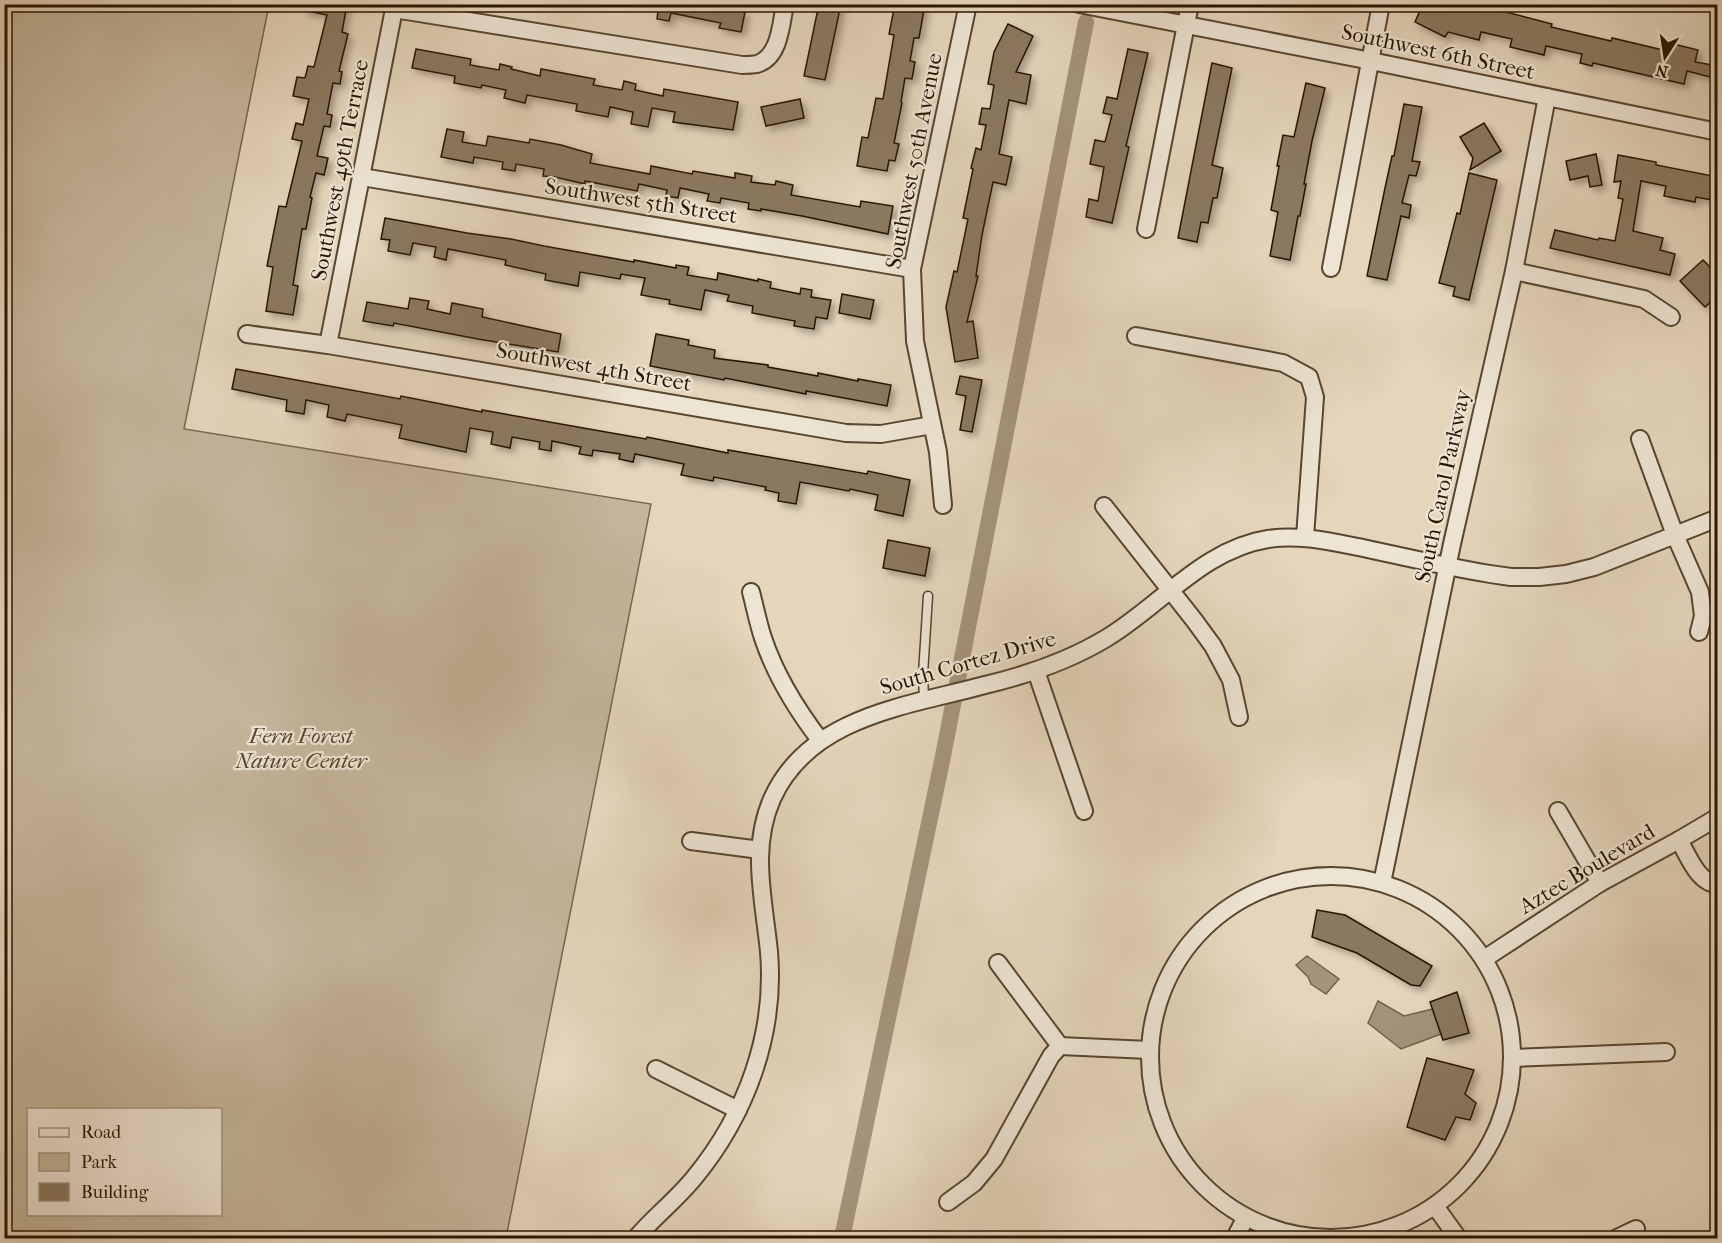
<svg xmlns="http://www.w3.org/2000/svg" width="1722" height="1243" font-family="'IM FELL French Canon',serif">
	<style>
		.green { fill: #c4b59b; stroke: #76664e; stroke-width: 1.5; fill-rule: evenodd }
		.water { fill: #a4947b; stroke: #72624a; stroke-width: 1.5 }
		.lines { fill: none; stroke-linecap: round; stroke-linejoin: round }
		.canal { stroke: #a4947b; stroke-width: 16 }
		.building { fill: #8a7961; stroke: #281600; stroke-width: 1.5; filter: url(#shadow) }
		.lane-casing { stroke: #57462f; stroke-width: 11 }
		.street-casing { stroke: #57462f; stroke-width: 20 }
		.lane { stroke: #ede4d3; stroke-width: 8 }
		.street { stroke: #ede4d3; stroke-width: 16 }
		.labels { text-anchor: middle; dominant-baseline: central; stroke-width: 4.5; stroke-linejoin: round; paint-order: stroke }
		.street-label { font-size: 22px; fill: #281600; stroke: #ede4d3 }
		.park-label { font-size: 22px; font-style: italic; fill: #57462e; stroke: #ede4d3 }
	</style>
	<defs>
		<filter id="shadow"><feDropShadow dx="4.5" dy="4.5" stdDeviation="3" flood-color="#0004"/></filter>
	</defs>
	<rect width="100%" height="100%" fill="#e4d5bb"/>
	<filter id="stains"><feTurbulence type="fractalNoise" baseFrequency=".00333" numOctaves="4"/><feColorMatrix values="0 0 0 0 .2 0 0 0 0 .09 0 0 0 0 .02 0 0 0 .5 -.17"/></filter>
	<radialGradient id="worn" r=".72"><stop offset=".6" stop-color="#630" stop-opacity="0"/><stop offset="1" stop-color="#630" stop-opacity=".3"/></radialGradient>
	<path class="green" d="M5,4L269,5L184,429L651,504L506,1238H5ZM28,1110H220V1214H28Z"/>
	<g class="water">
		<path d="M1307,956L1339,979L1326,994L1311,984L1308,977L1296,965Z"/>
		<path d="M1378,1001L1404,1016L1433,1009L1441,1034L1401,1049L1368,1023Z"/>
	</g>
	<g class="lines">
		<path class="canal" d="M842,1238L942,761L1086,22"/>
	</g>
	<g class="building">
		<path d="M304,4H347L342,32L348,34L339,71L342,72L340,84L333,83L327,114L332,115L330,127L324,126L317,156L328,158L324,175L316,173L310,197L312,198L306,229H302L293,285L298,286L293,315L266,311L273,267L267,266L279,206L286,207L302,141L292,139L296,123L303,125L309,99L293,96L297,77L305,78L308,66L314,67L327,15L303,10Z"/>
		<path d="M659,4H719V7L745,12L741,32L719,28L721,23L671,13L669,21L657,19Z"/>
		<path d="M819,4H841L825,80L804,76Z"/>
		<path d="M895,4H925L919,38H914L910,61L915,62L912,79L905,78L901,102L902,103L894,143L899,144L895,161L889,160L887,171L857,166L862,137L868,138L876,98L883,99L894,35L889,34Z"/>
		<path d="M1423,4H1431L1440,9L1442,4H1475L1552,24L1551,27L1611,41L1612,38L1663,50L1665,42L1698,50L1695,62L1718,66V79L1687,71L1684,84L1593,63L1592,66L1580,63L1582,54L1546,46L1544,55L1510,47L1512,39L1481,32L1479,40L1448,32L1445,37L1415,22Z"/>
		<path d="M1008,24L1033,36L1016,72L1031,75L1026,104L1009,100L999,154L1012,157L1006,185L993,182L982,235L976,276H978L967,322L973,321L978,358L955,362L946,307L954,271L957,272L968,219L963,218L973,169L971,168L976,148L981,150L986,125L979,124L982,108L990,109L994,85L988,84L994,52Z"/>
		<path d="M416,49L471,59L470,65L499,70L500,64L512,67L511,69L540,76L541,69L595,79L593,85L622,90L624,81L636,84L635,90L663,96L664,89L738,102L733,130L673,122L675,112L652,108L648,127L631,124L633,112L610,107L608,117L576,111L577,104L527,95L525,103L504,98L506,90L482,85L481,88L454,83L455,76L412,68Z"/>
		<path d="M1128,49L1148,53L1126,146L1129,147L1112,223L1086,217L1089,199L1098,201L1104,167L1090,164L1095,140L1105,142L1112,115L1103,113L1107,97L1117,99Z"/>
		<path d="M1212,63L1232,68L1212,165L1223,168L1217,198H1213L1208,223L1201,222L1197,242L1178,238Z"/>
		<path d="M1306,83L1325,88L1312,141L1304,184H1306L1300,216H1298L1290,260L1270,256L1278,212L1271,210L1279,166H1277L1283,135L1294,137Z"/>
		<path d="M800,99L804,118L766,126L761,107Z"/>
		<path d="M1404,104L1422,107L1412,161L1420,162L1416,176L1409,175L1402,203L1411,205L1409,218L1401,216L1387,280L1367,276L1385,188L1392,156H1394Z"/>
		<path d="M1484,123L1501,151L1470,170L1473,158L1460,137Z"/>
		<path d="M447,129L464,132L462,142L486,146L488,136L529,143L530,139L561,145L592,154L590,163L650,174L651,166L692,174L693,171L735,178V173L752,176L751,182L775,185L776,181L793,185L791,195L860,207L861,201L893,206L888,234L802,216L761,209V211L748,209L749,203L721,198L720,203L707,201L709,194L680,188L678,198L666,196L667,190L639,184L637,191L585,181V184L555,177L543,176L544,169L516,164L515,171L502,169L503,162L474,157L473,163L441,157Z"/>
		<path d="M1596,154L1602,185L1590,187L1588,176L1570,180L1566,161Z"/>
		<path d="M1618,155L1656,162V165L1718,177V201L1696,197L1695,202L1664,196L1666,186L1641,181L1633,231L1663,238L1660,250L1675,254L1670,275L1550,248L1555,230L1598,240L1599,238L1615,241L1623,199L1618,198L1621,181L1614,182Z"/>
		<path d="M1469,173L1497,180L1469,300L1453,296L1455,287L1439,283L1457,213L1460,214Z"/>
		<path d="M385,218L467,233L511,239L544,246L634,262V260L676,268V265L689,267L687,275L717,280L718,273L758,281V279L771,282L770,288L800,294L801,288L812,290L811,297L831,300L827,319L816,317L814,329L794,326L795,321L752,313L753,306L727,301L729,295L705,290L701,310L669,304L670,300L641,295L645,278L621,274L620,279L580,272L578,286L545,280L546,274L505,265L506,260L448,249L446,260L434,257L436,247L413,243L410,255L388,251L390,240L381,239Z"/>
		<path d="M1703,260L1712,269L1718,264V295L1705,307L1680,281Z"/>
		<path d="M842,294L874,300L870,319L839,313Z"/>
		<path d="M410,298L429,301L427,309L450,314L452,303L483,309L482,317L561,334L558,352L478,339L394,323L393,326L363,321L367,302L408,309Z"/>
		<path d="M656,334L689,340L688,345L715,350L714,358L768,365V367L818,376V373L858,381V379L891,385L887,406L806,391V394L725,378L724,380L650,366Z"/>
		<path d="M236,369L400,399L401,396L482,412V410L606,432L646,439L647,437L728,453V450L867,474L868,471L910,480L903,516L875,510L878,495L850,489L849,491L800,482L796,504L778,501L779,493L765,490L766,487L714,477L713,481L681,475L684,464L635,454L633,462L619,459L620,454L593,450L592,456L579,454L581,447L552,441L551,451L539,449L540,442L512,437L510,448L491,444L493,432L470,428L466,452L399,438L402,425L347,414L345,421L327,417L329,405L306,400L304,414L286,411L287,400L232,389Z"/>
		<path d="M960,376L982,380L972,432L960,430L966,396L956,394Z"/>
		<path d="M888,540L930,548L925,576L883,568Z"/>
		<path d="M1317,910L1345,915L1432,966L1420,986L1411,985L1357,953L1312,937Z"/>
		<path d="M1457,992L1469,1033L1443,1040L1430,1002Z"/>
		<path d="M1427,1058L1474,1070L1465,1094L1476,1103L1470,1120L1456,1117L1445,1140L1407,1127Z"/>
	</g>
	<g class="lines">
		<defs>
			<path id="lane" d="M924,700L923,674L928,596"/>
			<g id="street">
				<path d="M1079,4L1371,61L1718,132"/>
				<path d="M394,9L742,65C746,65 752,65 757,64C780,57 781,24 785,4"/>
				<path d="M362,177L912,269"/>
				<path d="M1146,229L1190,4"/>
				<path d="M1331,268L1381,4"/>
				<path d="M1514,271L1644,299L1671,317"/>
				<path d="M247,334L328,345L846,433L881,434L932,425"/>
				<path d="M1136,336L1283,363L1309,377L1315,397L1305,537"/>
				<path d="M328,345L395,4"/>
				<path d="M1640,439L1675,535L1700,592L1703,616L1699,632"/>
				<path d="M943,505L938,452L915,341L912,269L968,4"/>
				<path d="M1104,506L1194,620L1213,646L1231,680L1239,717"/>
				<path d="M751,592C755,607 758,623 763,638C775,674 797,710 820,740"/>
				<path d="M1036,671L1084,811"/>
				<path d="M1558,811L1600,883"/>
				<path d="M1679,840C1688,855 1698,884 1718,884"/>
				<path d="M691,841L760,850"/>
				<circle cx="1331" cy="1057" r="181"/>
				<path d="M1382,883L1452,544L1514,271L1547,97"/>
				<path d="M1484,959L1600,883L1679,840L1718,817"/>
				<path d="M998,963L1060,1046"/>
				<path d="M1060,1046L1149,1050"/>
				<path d="M1513,1058L1666,1052"/>
				<path d="M656,1069L738,1110"/>
				<path d="M948,1202L974,1183L994,1159L1051,1056L1060,1046"/>
				<path d="M1435,1206L1458,1238"/>
				<path d="M636,1238C654,1217 676,1200 694,1178C746,1115 776,1034 769,952C764,900 750,849 772,799C809,716 908,706 985,685C1027,675 1068,661 1105,639C1159,607 1203,549 1268,539C1300,534 1332,542 1363,548C1405,557 1447,567 1490,574L1511,577H1539L1566,574L1594,567L1718,518"/>
				<path d="M1235,1238L1246,1217"/>
				<path d="M1617,1238L1636,1229"/>
			</g>
		</defs>
		<use href="#lane" class="lane-casing"/>
		<use href="#street" class="street-casing"/>
		<use href="#lane" class="lane"/>
		<use href="#street" class="street"/>
	</g>
	<g class="labels">
		<g class="street-label">
			<text transform="translate(1438 52) rotate(12)">Southwest 6th Street</text>
			<text transform="translate(914 161) rotate(-79)">Southwest 50th Avenue</text>
			<text transform="translate(340 170) rotate(-79)">Southwest 49th Terrace</text>
			<text transform="translate(641 201) rotate(9)">Southwest 5th Street</text>
			<text transform="translate(594 367) rotate(10)">Southwest 4th Street</text>
			<text transform="translate(1443 486) rotate(-78)">South Carol Parkway</text>
			<text transform="translate(968 663) rotate(-16)">South Cortez Drive</text>
			<text transform="translate(1587 869) rotate(-31)">Aztec Boulevard</text>
		</g>
		<g class="park-label">
			<text x="301" y="736">Fern Forest<tspan x="301" dy="25">Nature Center</tspan></text>
		</g>
	</g>
	<rect width="1722" height="1243" fill="none" stroke="#e4d5bb" stroke-width="24"/>
	<rect x="6" y="6" width="1710" height="1231" fill="none" stroke="#281600" stroke-width="3"/>
	<rect x="12" y="12" width="1698" height="1219" fill="none" stroke="#281600" stroke-width="1.5"/>
	<rect x="27" y="1108" width="195" height="108" fill="#ede4d3" stroke="#9e927f" stroke-width="1.5"/>
	<rect x="39" y="1128" width="30" height="9" fill="#ede4d3" stroke="#9e927f" stroke-width="1.5"/>
	<text x="81" y="1138" font-size="18" fill="#281600">Road</text>
	<rect x="39" y="1153" width="30" height="18" fill="#c4b59b" stroke="#9e927f" stroke-width="1.5"/>
	<text x="81" y="1168" font-size="18" fill="#281600">Park</text>
	<rect x="39" y="1183" width="30" height="18" fill="#8a7961" stroke="#9e927f" stroke-width="1.5"/>
	<text x="81" y="1198" font-size="18" fill="#281600">Building</text>
	<g transform="translate(1665 57) rotate(192)" stroke="#ede4d3" stroke-width="4.5" paint-order="stroke">
	<path d="M0-4.5L10 22L0 15L-10 22Z" fill="#281600"/>
	<text y="-9" font-size="16" font-weight="bold" text-anchor="middle" fill="#281600">N</text>
	</g>
	<rect width="100%" height="100%" filter="url(#stains)"/>
	<rect width="100%" height="100%" fill="url(#worn)"/>
</svg>
